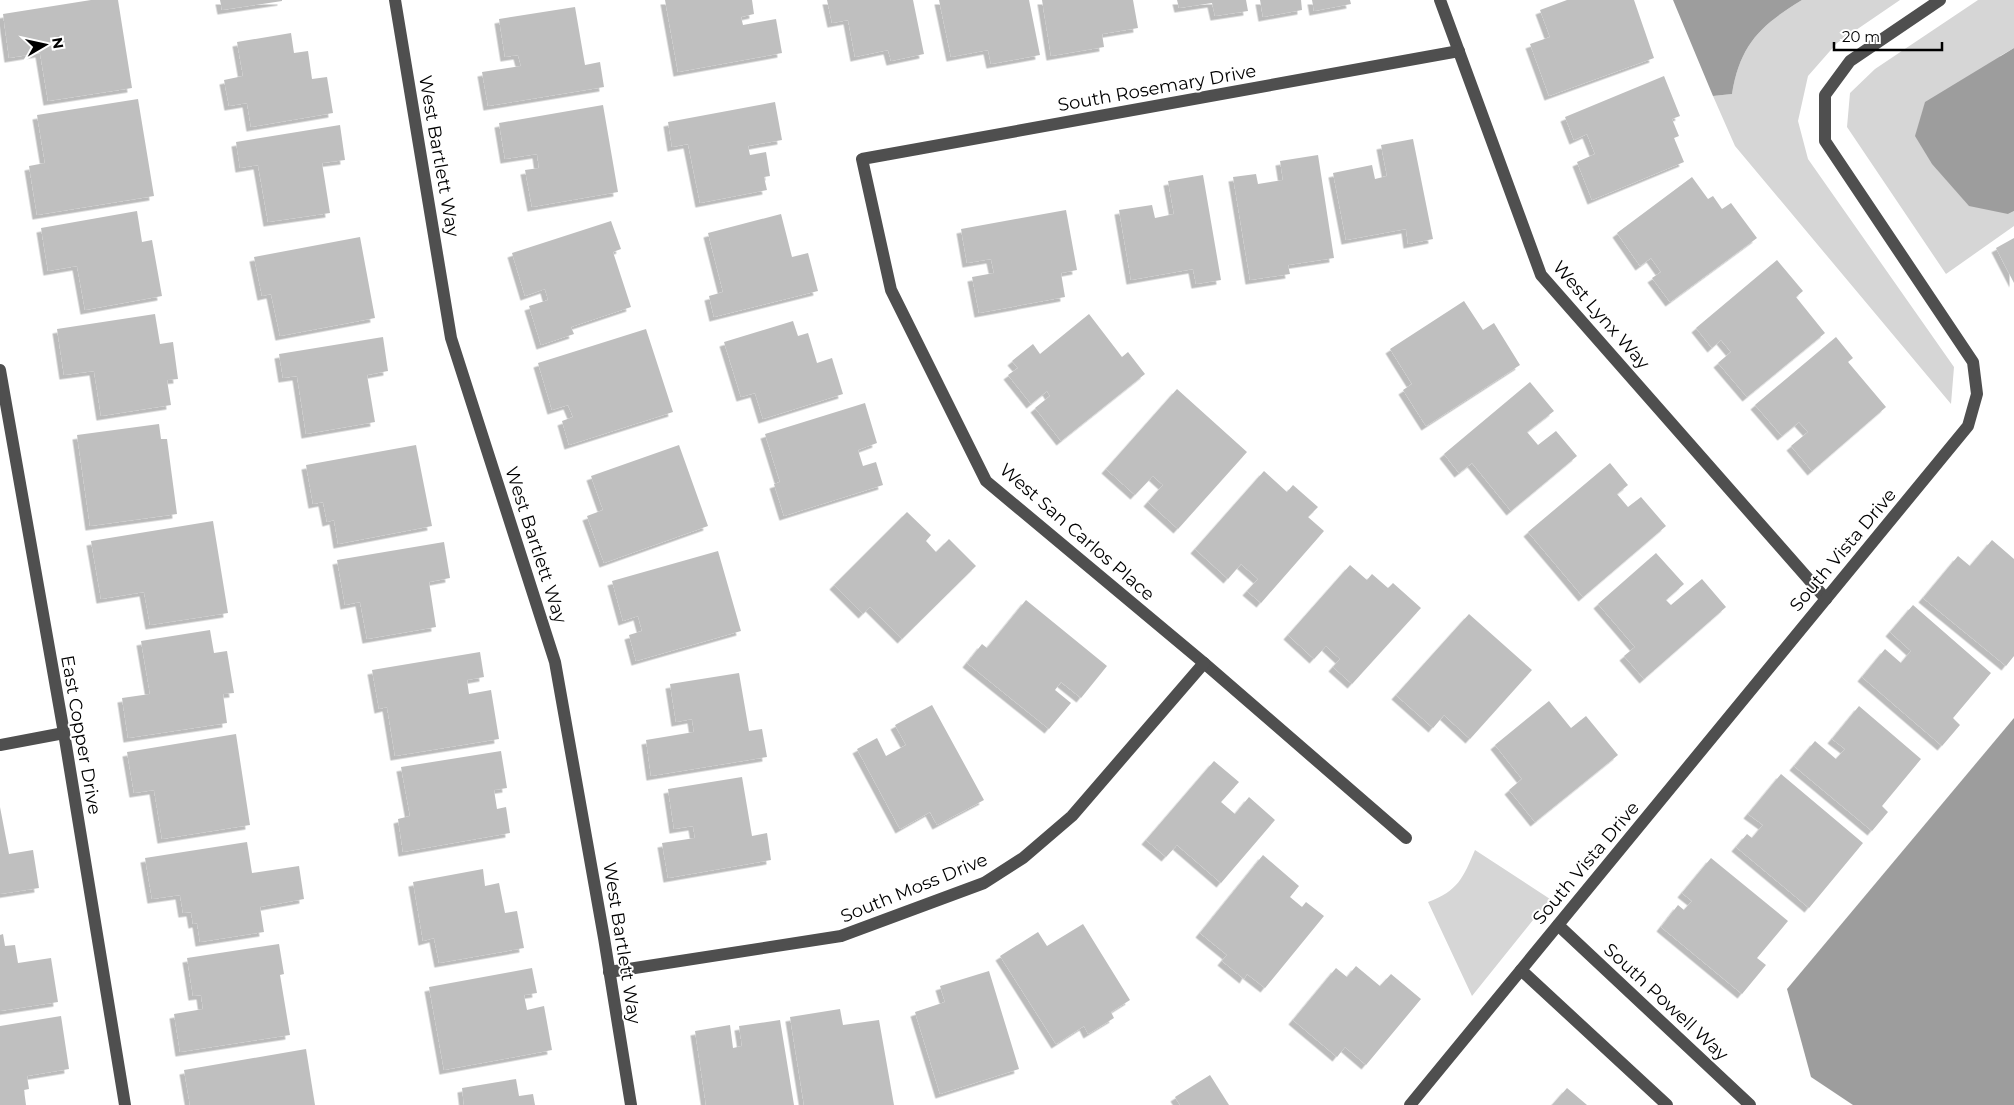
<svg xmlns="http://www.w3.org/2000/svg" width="2014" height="1105" font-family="Montserrat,sans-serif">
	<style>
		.green { fill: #d6d6d6 }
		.water { fill: #9d9d9d }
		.building { fill: #bfbfbf; filter: url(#shadow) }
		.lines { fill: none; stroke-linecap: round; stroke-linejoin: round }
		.minor { stroke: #4f4f4f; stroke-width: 12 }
		.labels { text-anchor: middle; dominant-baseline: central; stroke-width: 4; stroke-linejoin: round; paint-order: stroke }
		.street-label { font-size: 18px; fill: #000; stroke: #fff }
	</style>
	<defs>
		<filter id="shadow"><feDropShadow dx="-4.5" dy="4.5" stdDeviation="0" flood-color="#0004"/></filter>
	</defs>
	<rect width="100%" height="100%" fill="#fff"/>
	<g class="green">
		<path d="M1802,0H1900L1837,43L1808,76L1798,121L1808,159L1954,367L1951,404L1735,146L1713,96L1732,94C1740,44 1761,25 1802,0Z"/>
		<path d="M1978,0H2014V48L2000,56L2008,214L2014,211V226L1946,274L1847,127L1850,93L1875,69Z"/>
		<path d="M1475,850L1550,899L1472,996L1428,902C1458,891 1463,878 1475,850Z"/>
	</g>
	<g class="water">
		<path d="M1673,0H1802C1761,25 1740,44 1732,94L1713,96Z"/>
		<path d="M2014,48V211L2008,214L1969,206L1932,164L1915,136L1925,102Z"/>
		<path d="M2014,718V1105H1853L1811,1077L1787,989Z"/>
	</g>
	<g class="building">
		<path d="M91,0H118L132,88L48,101L40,53L9,58L3,14Z"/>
		<path d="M220,0H282V1L222,10Z"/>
		<path d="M665,0H752L754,14L741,17L743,25L776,19L782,53L678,72Z"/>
		<path d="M827,0H913L924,54L891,61L888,50L855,57L848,20L832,23Z"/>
		<path d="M939,0H1029L1040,55L991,64L988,50L951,57Z"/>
		<path d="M1042,0H1133L1138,28L1102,34L1104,47L1051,56Z"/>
		<path d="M1177,0H1246L1248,11L1215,16L1212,3L1179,8Z"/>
		<path d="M1260,0H1301L1302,10L1263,17Z"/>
		<path d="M1312,0H1350L1351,4L1314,11Z"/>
		<path d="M1567,0H1634L1654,58L1549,96L1530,44L1550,37L1540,10Z"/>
		<path d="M575,7L585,65L600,62L604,87L488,106L482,72L521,66L518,55L505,57L499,19Z"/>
		<path d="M291,33L294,53L308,51L312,79L327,77L333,113L251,127L247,103L229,106L224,80L243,76L237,42Z"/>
		<path d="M1664,76L1680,116L1672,119L1679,136L1674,138L1684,162L1592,200L1577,162L1595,154L1587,134L1574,140L1565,117Z"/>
		<path d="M138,99L154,196L37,215L29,166L45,163L37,115Z"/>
		<path d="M775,102L782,140L748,146L750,155L766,152L770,176L764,177L767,190L700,203L688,144L672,147L668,122Z"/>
		<path d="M603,105L618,192L532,207L525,170L539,168L537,154L505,159L499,123Z"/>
		<path d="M340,125L345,160L322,163L330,213L268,222L258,165L240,168L236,142Z"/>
		<path d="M1413,139L1433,239L1408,244L1406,229L1346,240L1333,173L1372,165L1375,179L1387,176L1381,145Z"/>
		<path d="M1318,155L1334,258L1288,265L1290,274L1250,280L1233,177L1256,174L1258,184L1283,180L1280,161Z"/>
		<path d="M1203,175L1221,280L1196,284L1193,269L1131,280L1119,210L1152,205L1155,218L1174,214L1168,181Z"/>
		<path d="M1692,177L1708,199L1713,196L1722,209L1731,203L1757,238L1670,302L1652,278L1661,272L1651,258L1640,266L1617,233Z"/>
		<path d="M1066,210L1077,270L1061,273L1065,297L979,313L972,277L994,273L991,259L967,263L961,229Z"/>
		<path d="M137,211L142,242L152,240L162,296L85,310L77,266L48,271L41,228Z"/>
		<path d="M781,214L792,257L808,253L818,291L714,317L709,296L723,292L708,233Z"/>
		<path d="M611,221L621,249L613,252L631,307L571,327L574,334L541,345L529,306L548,300L545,289L525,296L512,253Z"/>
		<path d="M360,237L375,318L280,336L271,294L262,296L254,257Z"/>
		<path d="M2014,238V283L1996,248Z"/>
		<path d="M1777,260L1803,291L1796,297L1825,333L1747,397L1718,363L1731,352L1721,340L1712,348L1696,328Z"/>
		<path d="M1464,301L1483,330L1494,323L1520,365L1426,426L1403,390L1412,384L1390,349Z"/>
		<path d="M155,314L160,344L173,342L178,379L167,380L171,405L101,416L94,371L64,375L57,329Z"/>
		<path d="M1089,314L1122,357L1128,352L1145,374L1061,441L1035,408L1050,396L1047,391L1031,404L1008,375L1018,368L1012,361L1033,344L1040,354Z"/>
		<path d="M793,321L798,336L808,333L817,363L832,358L843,394L763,419L755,393L741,397L724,342Z"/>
		<path d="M646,329L673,412L569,445L562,421L573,417L568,405L552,410L538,363Z"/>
		<path d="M383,337L388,371L367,375L375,422L306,434L297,376L283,378L279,354Z"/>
		<path d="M1836,337L1853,358L1848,362L1886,407L1812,471L1791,446L1808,432L1799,422L1782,436L1755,405Z"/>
		<path d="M1530,382L1554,411L1527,432L1538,445L1556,431L1577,456L1511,511L1472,463L1459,473L1444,454Z"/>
		<path d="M1177,389L1247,452L1178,529L1148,502L1163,485L1153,476L1135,495L1106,469Z"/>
		<path d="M865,403L877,443L858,450L863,466L876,462L883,485L784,516L774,484L780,482L765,434Z"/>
		<path d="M159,424L161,439H167L177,514L90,526L77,435Z"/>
		<path d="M416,445L432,526L338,544L334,520L327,522L323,502L313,504L306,465Z"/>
		<path d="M679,445L708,526L604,563L587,516L603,510L591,476Z"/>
		<path d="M1610,463L1628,485L1617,494L1628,507L1641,497L1666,526L1583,597L1528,532Z"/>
		<path d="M1264,471L1287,492L1293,485L1318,507L1308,517L1324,531L1261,603L1247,591L1258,579L1241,564L1228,579L1195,549Z"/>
		<path d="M907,512L931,535L926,541L936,552L949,539L976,566L902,639L870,607L863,614L834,585Z"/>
		<path d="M213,521L228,613L150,625L144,592L101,599L91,541Z"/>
		<path d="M1992,540L2014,559V656L2006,666L1923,598L1958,556L1970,566Z"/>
		<path d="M444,542L450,578L429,582L436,627L367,639L360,602L345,605L337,560Z"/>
		<path d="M718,551L741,631L636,661L629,635L642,631L638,616L623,621L612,581Z"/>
		<path d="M1656,553L1684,584L1666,600L1671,605L1702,579L1726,607L1644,679L1624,656L1635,647L1598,604Z"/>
		<path d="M1350,565L1367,580L1372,574L1388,588L1393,583L1421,608L1352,684L1333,667L1340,659L1326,646L1314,659L1288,635Z"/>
		<path d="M1026,600L1107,666L1081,698L1061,682L1055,690L1071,703L1049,729L967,663L982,644L987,648Z"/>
		<path d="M1913,605L1991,673L1953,718L1960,725L1942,746L1862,677L1885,649L1901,663L1911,651L1890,632Z"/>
		<path d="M1469,614L1532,670L1470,739L1444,715L1433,728L1396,695Z"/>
		<path d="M210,630L214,653L227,651L234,693L223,694L227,723L128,738L122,698L150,694L141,641Z"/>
		<path d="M480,652L484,677L467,680L469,694L491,690L499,739L395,756L387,707L379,709L372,670Z"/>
		<path d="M739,673L749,731L762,729L767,757L651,776L646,740L694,732L692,719L676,722L670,684Z"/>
		<path d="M1549,701L1571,728L1586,716L1618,755L1535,822L1509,790L1522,779L1495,745Z"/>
		<path d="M932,705L984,800L937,825L930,812L900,829L857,749L877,738L886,756L906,745L895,725Z"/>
		<path d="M1859,706L1921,759L1882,806L1888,812L1872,831L1794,766L1815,741L1836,759L1845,749L1832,739Z"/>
		<path d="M236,734L250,825L162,839L154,790L134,793L127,752Z"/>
		<path d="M501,751L507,788L494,790L497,809L506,807L510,833L403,852L398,819L410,816L401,767Z"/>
		<path d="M1214,761L1239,782L1221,802L1235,814L1249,797L1275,820L1221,883L1177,845L1166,857L1146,840Z"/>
		<path d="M1781,774L1863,843L1809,908L1736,847L1747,834L1752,838L1763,825L1748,814Z"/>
		<path d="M742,777L752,836L767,833L771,860L668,878L662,843L695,838L693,826L674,829L668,789Z"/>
		<path d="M0,807L9,854L33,850L39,888L0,894Z"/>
		<path d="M247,842L252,873L299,866L304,899L260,907L264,932L200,942L197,923L193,924L191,912L183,913L180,895L152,899L145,858Z"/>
		<path d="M1263,855L1299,886L1290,897L1302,907L1306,902L1324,916L1265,988L1247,974L1244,979L1222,961L1227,955L1200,933Z"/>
		<path d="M1711,858L1788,921L1757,958L1766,965L1742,994L1661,927L1678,905L1684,910L1692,901L1682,893Z"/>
		<path d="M483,869L485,886L499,883L505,913L517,911L524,948L439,963L434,938L423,941L413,882Z"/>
		<path d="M1083,924L1130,1000L1111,1012L1114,1018L1088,1034L1084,1026L1056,1044L1000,956L1038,932L1047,946Z"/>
		<path d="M3,934L5,946L15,945L18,963L51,958L58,1002L0,1011V935Z"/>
		<path d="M279,944L284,974L280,975L290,1035L180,1052L174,1014L203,1009L201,995L193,996L187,958Z"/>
		<path d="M1356,966L1380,986L1391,974L1421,999L1366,1065L1345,1047L1337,1057L1293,1020L1336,968L1347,977Z"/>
		<path d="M532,968L537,993L524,995L527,1010L544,1006L552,1050L444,1070L429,987Z"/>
		<path d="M989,971L1019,1069L940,1094L915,1012L945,1002L940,986Z"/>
		<path d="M840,1009L843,1025L879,1020L894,1105H804L790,1017Z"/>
		<path d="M61,1016L69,1069L27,1076L29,1089L24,1090L26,1105H0V1026Z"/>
		<path d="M780,1020L794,1105H706L695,1031L730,1025L733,1048L742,1046L739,1026Z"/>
		<path d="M306,1049L315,1105H190L184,1070Z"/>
		<path d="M1210,1075L1229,1105H1180L1175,1097Z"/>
		<path d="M516,1079L519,1096L533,1094L535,1105H464L462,1088Z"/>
		<path d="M1567,1088L1587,1105H1552Z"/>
	</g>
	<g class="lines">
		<g class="minor">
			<path d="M395,0L451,338L555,662L604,938L631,1105"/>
			<path d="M1440,0L1541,275L1826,599"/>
			<path d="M0,370L64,733L125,1105"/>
			<path d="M0,745L64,733"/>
			<path d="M1406,838L1204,663L986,481L891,290L862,159L1459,51"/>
			<path d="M1558,925L1750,1105"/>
			<path d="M1521,970L1667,1105"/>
			<path d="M609,972L841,936L984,883L1023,858L1072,816L1204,663"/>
			<path d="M1410,1105L1968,426L1977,394L1973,362L1825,141V95L1850,61L1940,0"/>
		</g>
	</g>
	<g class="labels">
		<g class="street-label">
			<text transform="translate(1157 88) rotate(-10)">South Rosemary Drive</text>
			<text transform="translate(439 156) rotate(80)">West Bartlett Way</text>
			<text transform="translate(1601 315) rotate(49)">West Lynx Way</text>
			<text transform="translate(1077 532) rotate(41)">West San Carlos Place</text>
			<text transform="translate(536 545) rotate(72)">West Bartlett Way</text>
			<text transform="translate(1843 550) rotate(-50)">South Vista Drive</text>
			<text transform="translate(81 735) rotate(80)">East Copper Drive</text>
			<text transform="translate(1586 863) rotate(-50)">South Vista Drive</text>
			<text transform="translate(914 888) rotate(-22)">South Moss Drive</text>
			<text transform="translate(622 943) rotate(81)">West Bartlett Way</text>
			<text transform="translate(1666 1002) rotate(43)">South Powell Way</text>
		</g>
	</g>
	<g transform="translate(45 45) rotate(81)" stroke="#ffffff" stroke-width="4" paint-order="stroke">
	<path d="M0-4L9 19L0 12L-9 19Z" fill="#000000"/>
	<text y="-8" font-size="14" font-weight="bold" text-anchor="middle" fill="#000000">N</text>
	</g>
	<path d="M1834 42v8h108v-8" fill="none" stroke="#000000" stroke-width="2.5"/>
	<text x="1842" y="42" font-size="15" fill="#000000" stroke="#ffffff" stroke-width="4" paint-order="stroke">20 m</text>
</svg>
